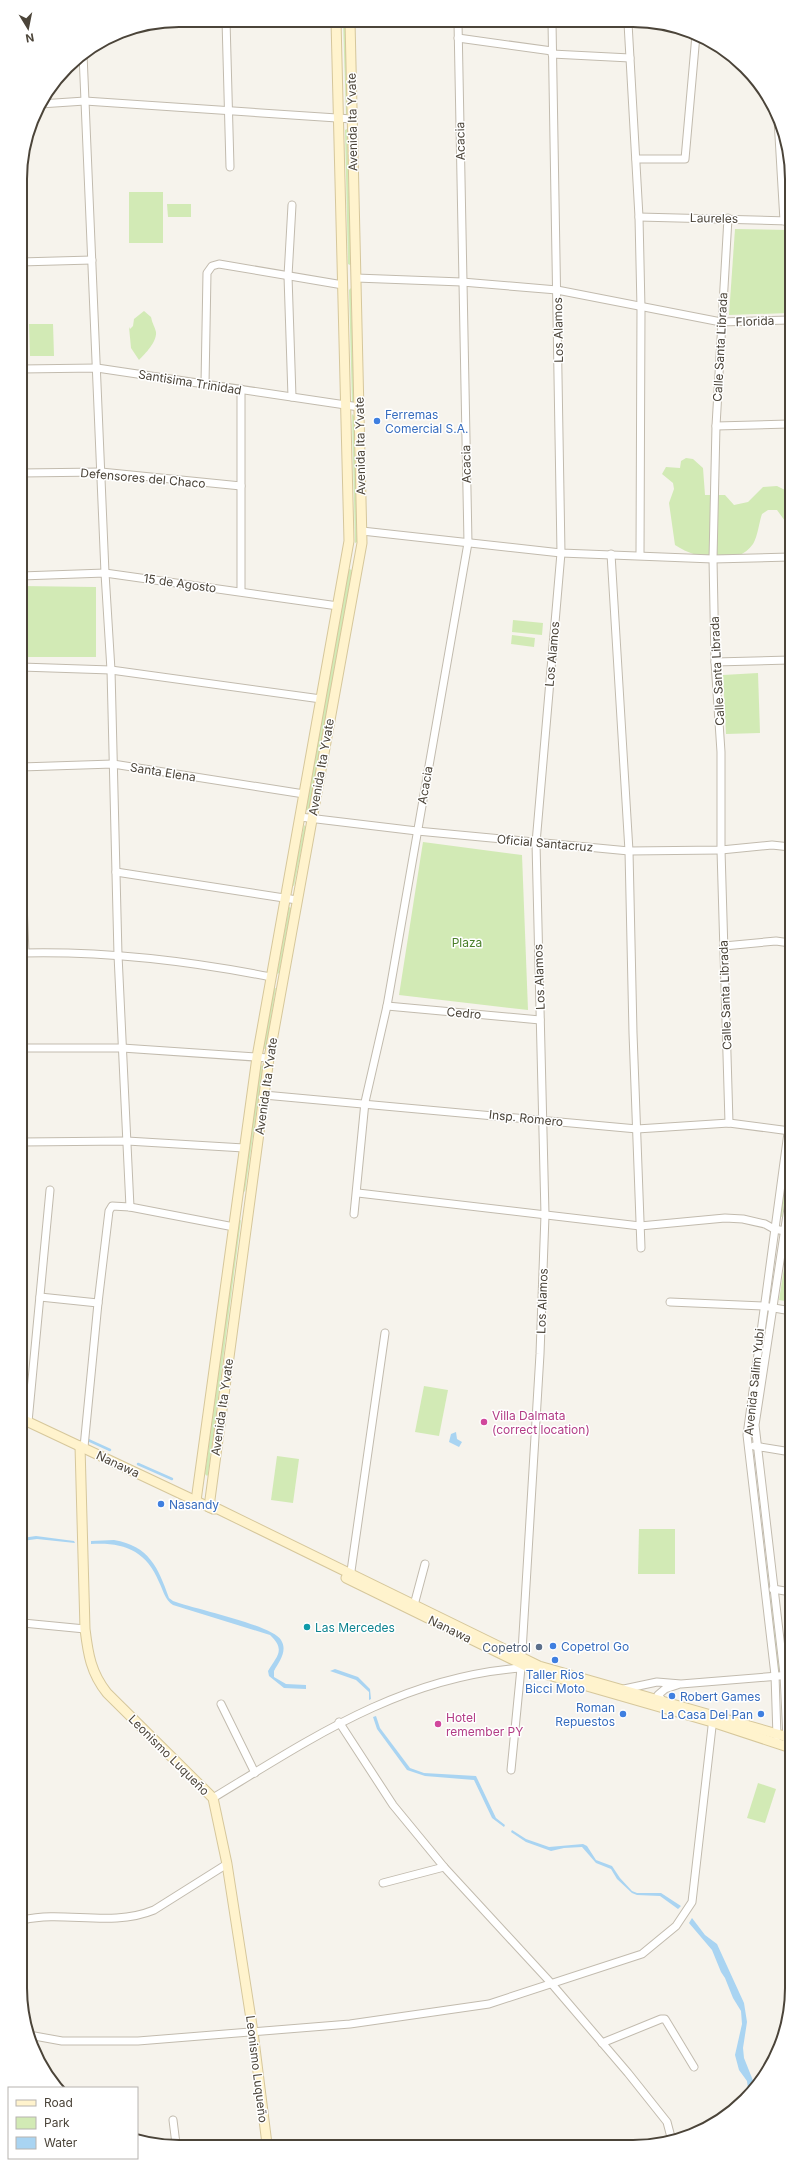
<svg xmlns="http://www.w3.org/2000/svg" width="812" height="2167" font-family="Inter,sans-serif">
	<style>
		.green { fill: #d2eab5 }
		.water { fill: #a9d4f2 }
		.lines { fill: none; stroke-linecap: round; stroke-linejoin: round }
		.stream { stroke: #a9d4f2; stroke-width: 2.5 }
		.street-casing { stroke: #c2bbae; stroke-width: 9 }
		.secondary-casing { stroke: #d6c79b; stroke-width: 11 }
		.street { stroke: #fff; stroke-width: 7 }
		.secondary { stroke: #fff3cd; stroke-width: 9 }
		.shop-dot { fill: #3f7fe0; stroke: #fff; stroke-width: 1.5 }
		.hotel-dot { fill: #d1479c; stroke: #fff; stroke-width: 1.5 }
		.culture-dot { fill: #0f9aa8; stroke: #fff; stroke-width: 1.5 }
		.service-dot { fill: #5c6f8a; stroke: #fff; stroke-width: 1.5 }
		.labels { text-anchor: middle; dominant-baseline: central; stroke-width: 3; stroke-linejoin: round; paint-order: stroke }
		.street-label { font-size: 12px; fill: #4b4439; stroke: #fff }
		.shop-label { font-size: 12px; fill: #366cbe; stroke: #fff; text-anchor: start }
		.park-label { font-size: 12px; fill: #4a7f2a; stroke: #fff }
		.hotel-label { font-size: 12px; fill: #b23c85; stroke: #fff; text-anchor: start }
		.culture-label { font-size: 12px; fill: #0d838f; stroke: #fff; text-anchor: start }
		.service-label { font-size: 12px; fill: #4e5e75; stroke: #fff; text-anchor: end }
		.rim { fill: none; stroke: #4b4439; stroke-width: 2 }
	</style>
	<rect width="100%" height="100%" fill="#f6f3ec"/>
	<g class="green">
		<path d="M343,21H346L348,114L346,115Z"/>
		<path d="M347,129L351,264L350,265L348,264L345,130Z"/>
		<rect x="129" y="192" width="34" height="51"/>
		<path d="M167,204H191V217H168Z"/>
		<path d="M735,229L789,230V313L729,315Z"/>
		<path d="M351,288L354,402L352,403L349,290Z"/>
		<path d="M144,311L151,317C152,323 155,327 156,332C157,342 145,354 139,360L131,348L129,327L130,329L133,326L134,319Z"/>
		<path d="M29,324H53L54,356H30Z"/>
		<path d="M352,414L354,416L357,542L355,543Z"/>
		<path d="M686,458L693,459L703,468L705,495H725L734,505L748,502L763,487L777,486L789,492V522L785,521L777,510H768L762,514C759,522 758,536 753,544C736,568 696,559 675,545L669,503L674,489L673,483L662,474L666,467L680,468L681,461Z"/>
		<path d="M349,569L352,570L309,810H306Z"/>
		<path d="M21,586L96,587V657H21Z"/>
		<path d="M513,620L543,623L542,635L512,632Z"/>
		<path d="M512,635L535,638L534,647L511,644Z"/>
		<path d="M758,673L760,733L726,734L723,675Z"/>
		<path d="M304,825L306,827L294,886L292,885Z"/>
		<path d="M423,842L522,855L528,1010L399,995Z"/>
		<path d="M289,907L291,908L279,973L277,974Z"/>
		<path d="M276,988L266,1048L265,1049L263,1048L273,989Z"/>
		<path d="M260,1065L263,1066L245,1192L243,1190Z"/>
		<path d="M790,1151V1163L782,1217L780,1216Z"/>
		<path d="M241,1220L208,1475L207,1476L205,1474L239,1221Z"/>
		<path d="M790,1231H791V1302L779,1300Z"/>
		<path d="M424,1386L448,1390L439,1436L415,1432Z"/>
		<path d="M277,1456L299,1459L293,1503L271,1500Z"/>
		<path d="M753,1459L779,1668V1669H778Z"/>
		<path d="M639,1529H675V1574H638Z"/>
		<path d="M758,1783L776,1789L765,1823L747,1818Z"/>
	</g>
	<g class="water">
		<path d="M456,1432L457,1439L462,1442L459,1447L449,1442L451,1434Z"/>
		<path d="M36,1536L74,1541L75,1543L37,1539L22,1541V1538Z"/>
		<path d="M114,1540C149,1546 158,1567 169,1598L173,1601C194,1609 272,1625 281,1640C288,1651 279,1662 274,1671V1677L286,1684L306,1685V1689L284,1688L269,1676L268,1671C277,1656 286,1650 270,1635L173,1605C165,1600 163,1590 159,1582C146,1550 123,1542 91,1544V1541Z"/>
		<path d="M335,1669L358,1677L370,1689L371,1699L369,1700V1692L356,1680L330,1671Z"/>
		<path d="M376,1716L380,1728L410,1768L424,1773L476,1776L496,1818L505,1825L504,1827L492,1818L474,1780L425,1776L407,1770L377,1729L373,1717Z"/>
		<path d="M512,1830L526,1839L549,1847L583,1844L587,1846L596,1860L612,1866L620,1878L632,1891L637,1893H661L681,1906L678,1909L660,1896L637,1895L632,1893L617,1879L611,1869L596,1863L582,1847L564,1848L551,1851L526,1842L511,1832Z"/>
		<path d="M692,1918L705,1935L717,1944L744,2003L747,2022L743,2048L744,2058L756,2088L749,2096L747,2081L739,2070L735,2055L742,2024L741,2011L733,1998L725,1978L721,1972L712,1950L689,1923Z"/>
	</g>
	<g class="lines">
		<g class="stream">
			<path d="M88,1440L110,1450"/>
			<path d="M138,1464L172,1479"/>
		</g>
		<defs>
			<g id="street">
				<path d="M226,20L230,167"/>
				<path d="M628,23L639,217L641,308L640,555"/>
				<path d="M458,38L552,51"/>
				<path d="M83,54L105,573L111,670L118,955L130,1207"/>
				<path d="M552,54L630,58"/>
				<path d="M40,104L85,101L352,119"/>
				<path d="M778,119L784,221"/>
				<path d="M636,159H685L696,35"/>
				<path d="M292,205L288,276L292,397"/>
				<path d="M639,217L789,221"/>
				<path d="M728,218L716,426L713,559L715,662L721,752V850L729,1123"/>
				<path d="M20,262L92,260"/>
				<path d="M356,278L462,282L557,290L721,322L789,320"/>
				<path d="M21,369L97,368L359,407"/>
				<path d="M205,384L207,273L212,266L219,264L343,285"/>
				<path d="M241,389V591"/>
				<path d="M716,426L789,424"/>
				<path d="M21,473L101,472L241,486"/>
				<path d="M362,531L561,553L713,559L790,557"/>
				<path d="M611,554L629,851L633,1033L641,1248"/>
				<path d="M21,576L105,573L338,606"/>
				<path d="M715,662L790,660"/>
				<path d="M21,667L111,670L321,699"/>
				<path d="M21,767L113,764L304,794"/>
				<path d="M300,817L417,831L629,851L721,850L772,845L790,847"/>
				<path d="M21,852L25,953"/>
				<path d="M116,872L297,900"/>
				<path d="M724,946L776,941L790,943"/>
				<path d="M22,953C105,951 190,961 271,977"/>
				<path d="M387,1006L540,1020"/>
				<path d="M22,1048H122L269,1058"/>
				<path d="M264,1095L637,1129L729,1123L790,1131"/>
				<path d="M22,1142L127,1141L244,1148"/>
				<path d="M358,1193L640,1226L725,1218L743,1219L765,1224L774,1229L791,1232"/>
				<path d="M354,1214L365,1102L387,1006L468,543L458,22"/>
				<path d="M40,1297L98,1303"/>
				<path d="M670,1302L763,1306L791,1311"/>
				<path d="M28,1422L50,1190"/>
				<path d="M754,1446L791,1452"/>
				<path d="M84,1447L98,1303L109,1211L112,1206L130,1207L234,1227"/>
				<path d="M350,1578L385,1333"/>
				<path d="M773,1589L791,1592"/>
				<path d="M414,1605L425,1564"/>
				<path d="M23,1623L85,1629"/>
				<path d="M624,1689L657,1682L681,1684L791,1675"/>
				<path d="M662,1700L658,1695L665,1689L677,1685"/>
				<path d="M221,1704L255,1773"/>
				<path d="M339,1722L393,1805L444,1867L551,1983L628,2073L667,2122L672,2141"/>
				<path d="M777,1737L775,1675L747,1435L790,1118"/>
				<path d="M787,1740L784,1674L755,1425L790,1195"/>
				<path d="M511,1770L521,1668L540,1354L545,1215L536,843L561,553L552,22"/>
				<path d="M213,1798C312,1738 401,1677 521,1668"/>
				<path d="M383,1883L444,1867"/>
				<path d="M23,1920C65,1910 110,1928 154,1910L227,1864"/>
				<path d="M29,2035L62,2041H138L350,2024L489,2004L642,1954L676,1926L692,1902L713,1718"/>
				<path d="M602,2043L661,2019H665L694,2067"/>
				<path d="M173,2120L176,2144"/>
			</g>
			<g id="secondary">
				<path d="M22,1419L213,1509H218L539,1666L791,1738"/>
				<path d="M80,1446L85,1629C88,1654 91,1673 107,1693L213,1798L227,1864L253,2032L267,2144"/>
				<path d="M196,1501L257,1057L349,541L336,21"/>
				<path d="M209,1507L269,1058L362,543L350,21"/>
				<path d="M346,1578L538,1672L712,1722L791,1748"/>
			</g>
		</defs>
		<use href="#street" class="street-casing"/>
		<use href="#secondary" class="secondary-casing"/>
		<use href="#street" class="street"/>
		<use href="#secondary" class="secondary"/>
	</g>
	<g class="shop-dot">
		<circle cx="377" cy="421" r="4"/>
		<circle cx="161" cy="1504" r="4"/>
		<circle cx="553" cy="1646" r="4"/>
		<circle cx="555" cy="1660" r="4"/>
		<circle cx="672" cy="1696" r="4"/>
		<circle cx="623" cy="1714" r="4"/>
		<circle cx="761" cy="1714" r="4"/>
	</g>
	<g class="hotel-dot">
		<circle cx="484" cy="1422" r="4"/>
		<circle cx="438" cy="1724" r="4"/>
	</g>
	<circle class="culture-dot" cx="307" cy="1627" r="4"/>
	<circle class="service-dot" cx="539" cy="1647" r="4"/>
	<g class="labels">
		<g class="street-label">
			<text transform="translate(352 122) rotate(-91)">Avenida Ita Yvate</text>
			<text transform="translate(460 141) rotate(-91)">Acacia</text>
			<text transform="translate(714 218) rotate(1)">Laureles</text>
			<text transform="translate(755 321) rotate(-2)">Florida</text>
			<text transform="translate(558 330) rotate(-91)">Los Alamos</text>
			<text transform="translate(720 347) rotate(-87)">Calle Santa Librada</text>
			<text transform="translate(190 382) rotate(9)">Santisima Trinidad</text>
			<text transform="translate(360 446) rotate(-91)">Avenida Ita Yvate</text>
			<text transform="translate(466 464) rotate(-91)">Acacia</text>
			<text transform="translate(143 478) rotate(5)">Defensores del Chaco</text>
			<text transform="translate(180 583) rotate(8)">15 de Agosto</text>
			<text transform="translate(552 654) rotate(-85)">Los Alamos</text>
			<text transform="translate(717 671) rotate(-93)">Calle Santa Librada</text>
			<text transform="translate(321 767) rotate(-80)">Avenida Ita Yvate</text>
			<text transform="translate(163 772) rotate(9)">Santa Elena</text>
			<text transform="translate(425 785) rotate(-80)">Acacia</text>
			<text transform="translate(545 843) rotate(5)">Oficial Santacruz</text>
			<text transform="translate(539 977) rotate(-92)">Los Alamos</text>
			<text transform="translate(725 995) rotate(-92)">Calle Santa Librada</text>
			<text transform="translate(464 1013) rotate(5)">Cedro</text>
			<text transform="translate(266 1086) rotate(-82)">Avenida Ita Yvate</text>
			<text transform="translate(526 1118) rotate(6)">Insp. Romero</text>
			<text transform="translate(542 1301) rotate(-88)">Los Alamos</text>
			<text transform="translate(754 1382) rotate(-84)">Avenida Salim Yubi</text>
			<text transform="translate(222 1407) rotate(-82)">Avenida Ita Yvate</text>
			<text transform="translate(118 1464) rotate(25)">Nanawa</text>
			<text transform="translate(450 1629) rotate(26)">Nanawa</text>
			<text transform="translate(169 1755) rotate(45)">Leonismo Luqueño</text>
			<text transform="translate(257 2069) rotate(83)">Leonismo Luqueño</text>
		</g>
		<g class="shop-label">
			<text x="385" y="414">Ferremas<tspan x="385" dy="14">Comercial S.A.</tspan></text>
			<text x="169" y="1504">Nasandy</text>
			<text x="561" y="1646">Copetrol Go</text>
			<text x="555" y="1674" text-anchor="middle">Taller Rios<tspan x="555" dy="14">Bicci Moto</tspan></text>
			<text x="680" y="1696">Robert Games</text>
			<text x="615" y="1707" text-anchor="end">Roman<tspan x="615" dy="14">Repuestos</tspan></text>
			<text x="753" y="1714" text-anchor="end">La Casa Del Pan</text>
		</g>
		<g class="park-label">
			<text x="467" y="942">Plaza</text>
		</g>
		<g class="hotel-label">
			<text x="492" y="1415">Villa Dalmata<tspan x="492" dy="14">(correct location)</tspan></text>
			<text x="446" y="1717">Hotel<tspan x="446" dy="14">remember PY</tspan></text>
		</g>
		<g class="culture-label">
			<text x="315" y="1627">Las Mercedes</text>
		</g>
		<g class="service-label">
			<text x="531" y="1647">Copetrol</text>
		</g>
	</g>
	<path d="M0 0H812V2167H0ZM179 27H633A152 152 0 0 1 785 179V1988A152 152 0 0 1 633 2140H179A152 152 0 0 1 27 1988V179A152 152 0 0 1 179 27Z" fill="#fff" fill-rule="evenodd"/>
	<path class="rim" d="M179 27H633A152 152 0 0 1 785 179V1988A152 152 0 0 1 633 2140H179A152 152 0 0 1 27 1988V179A152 152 0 0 1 179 27Z"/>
	<rect x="8" y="2087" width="130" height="72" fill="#ffffff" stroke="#b7b4b0"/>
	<rect x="16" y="2100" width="20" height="6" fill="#fff3cd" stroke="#b7b4b0"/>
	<text x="44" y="2107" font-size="12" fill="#4b4439">Road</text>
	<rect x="16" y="2117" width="20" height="12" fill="#d2eab5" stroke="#b7b4b0"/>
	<text x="44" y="2127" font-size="12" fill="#4b4439">Park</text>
	<rect x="16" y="2137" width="20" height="12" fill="#a9d4f2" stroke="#b7b4b0"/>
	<text x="44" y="2147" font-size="12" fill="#4b4439">Water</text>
	<g transform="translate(28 28) rotate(170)" stroke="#ffffff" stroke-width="3" paint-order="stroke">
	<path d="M0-3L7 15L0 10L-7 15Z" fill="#4b4439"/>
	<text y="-6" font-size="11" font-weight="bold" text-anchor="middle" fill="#4b4439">N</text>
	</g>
</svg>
